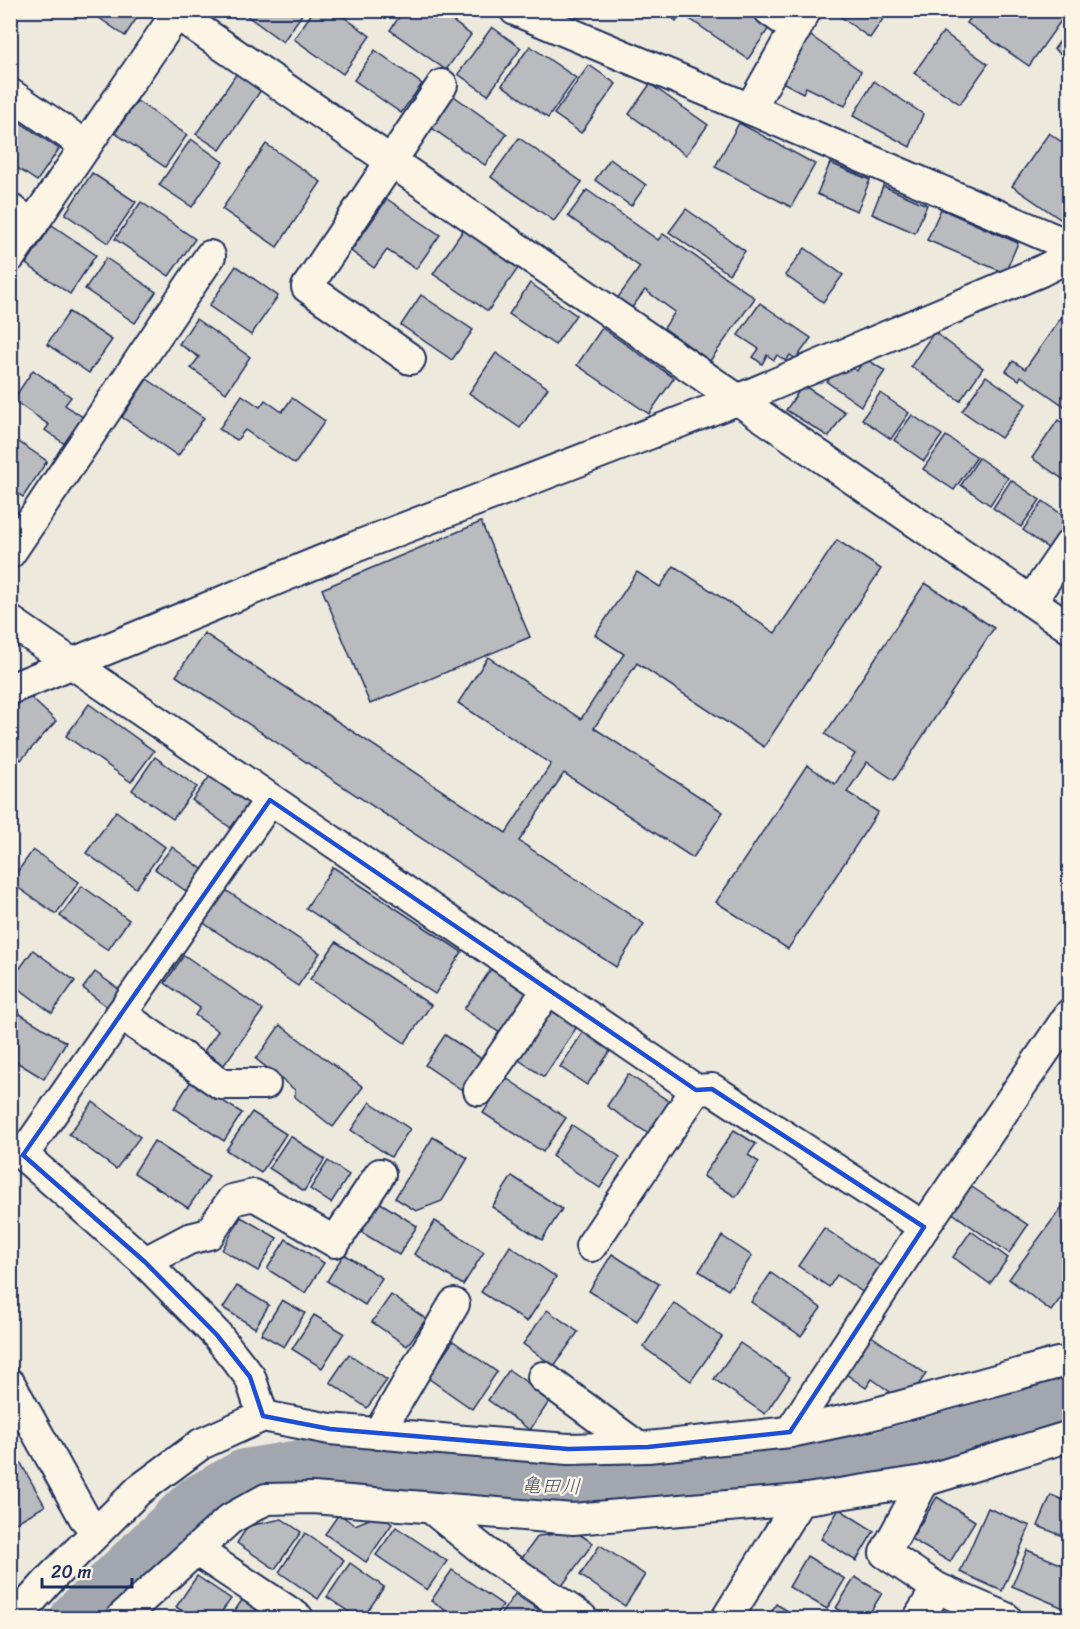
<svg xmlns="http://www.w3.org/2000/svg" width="1080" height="1629" font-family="Sriracha,'Klee One',sans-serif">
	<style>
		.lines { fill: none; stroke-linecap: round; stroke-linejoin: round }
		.river { stroke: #a2a7af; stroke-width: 54 }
		.building { fill: #babbbe; stroke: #1b2f5e; stroke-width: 1.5 }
		.street-casing { stroke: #1b2f5e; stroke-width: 34 }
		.street { stroke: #fcf5e5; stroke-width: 30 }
		.marked { fill: none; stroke: #1d4ed8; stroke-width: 4.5; stroke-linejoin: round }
		.labels { text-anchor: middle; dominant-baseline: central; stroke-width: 4.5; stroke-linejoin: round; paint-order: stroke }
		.water-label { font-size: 20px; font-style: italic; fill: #445376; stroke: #fcf5e5 }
	</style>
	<rect width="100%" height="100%" fill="#eee9dd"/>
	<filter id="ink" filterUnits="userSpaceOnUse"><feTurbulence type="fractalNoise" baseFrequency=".0167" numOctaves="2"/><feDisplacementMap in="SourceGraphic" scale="12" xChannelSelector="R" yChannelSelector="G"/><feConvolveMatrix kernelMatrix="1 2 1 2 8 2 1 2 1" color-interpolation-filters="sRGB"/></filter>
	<g filter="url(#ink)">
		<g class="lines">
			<path class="river" d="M77,1618L198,1502L245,1476L306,1466L505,1485L600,1487L680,1482L874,1460L1003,1424L1070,1402"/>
		</g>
		<g class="building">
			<path d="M88,10H142L125,36Z"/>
			<path d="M239,10H305L283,42Z"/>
			<path d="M314,10H334L370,36L343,74L294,39Z"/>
			<path d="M404,10H438L471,35L446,70L390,30Z"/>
			<path d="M662,10H684L676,21Z"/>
			<path d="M691,10H743L769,28L748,59L687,17Z"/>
			<path d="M831,10H889L870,38Z"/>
			<path d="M976,10H1058L1065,15L1029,66L967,23Z"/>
			<path d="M492,27L521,48L488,95L458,74Z"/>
			<path d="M1070,27V61L1054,49Z"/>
			<path d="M943,32L988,64L960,104L914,73Z"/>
			<path d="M808,34L861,71L845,106L806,87L803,93L782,82Z"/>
			<path d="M530,46L576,78L548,118L502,85Z"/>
			<path d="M375,50L422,84L401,113L354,80Z"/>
			<path d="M589,65L616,84L581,133L554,114Z"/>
			<path d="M237,73L261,90L220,150L196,134Z"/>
			<path d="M874,81L923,114L910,147L853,116Z"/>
			<path d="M650,84L708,125L686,155L629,114Z"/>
			<path d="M451,94L507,134L485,165L429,126Z"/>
			<path d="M137,101L187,135L165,167L115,133Z"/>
			<path d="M15,119L59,149L37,181L10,163V126Z"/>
			<path d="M739,123L815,164L791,207L715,167Z"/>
			<path d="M1049,133L1070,148V211L1063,221L1012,186Z"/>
			<path d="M519,138L582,182L554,221L491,177Z"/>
			<path d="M191,139L223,162L192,207L159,185Z"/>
			<path d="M266,144L321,182L277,247L222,209Z"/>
			<path d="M610,159L646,185L631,206L595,180Z"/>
			<path d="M830,163L870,180L857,211L817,194Z"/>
			<path d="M92,173L136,202L108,243L65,214Z"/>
			<path d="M883,186L927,205L915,233L872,214Z"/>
			<path d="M587,190L658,240L663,234L755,298L710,361L664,328L675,312L645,290L628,313L614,303L640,267L568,216Z"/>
			<path d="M387,199L440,235L416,269L387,250L374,268L351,251Z"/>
			<path d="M141,202L195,239L169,276L115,239Z"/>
			<path d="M686,209L745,251L729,274L669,232Z"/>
			<path d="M941,209L1018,243L1005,273L927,240Z"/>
			<path d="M52,225L96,255L70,294L26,264Z"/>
			<path d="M466,226L521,264L488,311L433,274Z"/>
			<path d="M805,248L843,275L823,302L785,275Z"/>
			<path d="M106,258L156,292L135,323L85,289Z"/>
			<path d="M236,266L278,296L251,335L209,306Z"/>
			<path d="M530,283L576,315L555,345L509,314Z"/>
			<path d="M421,295L473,330L452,360L401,325Z"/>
			<path d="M760,303L811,338L796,359L790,355L786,361L777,355L774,360L767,355L762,364L753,357L759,349L738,335Z"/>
			<path d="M1070,305V410L1021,376L1019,380L1006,371L1013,361L1025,369Z"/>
			<path d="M69,312L112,340L89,373L47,344Z"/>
			<path d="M196,319L250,357L226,393L191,368L199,357L179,344Z"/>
			<path d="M602,328L674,378L649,414L577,365Z"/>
			<path d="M934,332L983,368L960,401L911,366Z"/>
			<path d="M496,353L548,388L520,428L469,393Z"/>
			<path d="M865,358L885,371L861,406L827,382L834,372L849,366L857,371Z"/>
			<path d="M33,370L71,397L65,405L87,420L69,447L45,430L49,425L13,400Z"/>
			<path d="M986,376L1026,404L1001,438L962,411Z"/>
			<path d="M147,379L204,418L178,456L122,417Z"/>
			<path d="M803,385L845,412L829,437L786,410Z"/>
			<path d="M880,393L909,413L891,439L862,419Z"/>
			<path d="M242,395L260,407L265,400L282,412L292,398L325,421L295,464L245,430L237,440L219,429Z"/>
			<path d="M912,415L942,435L924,461L894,440Z"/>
			<path d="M1058,420L1070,428V484L1032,458Z"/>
			<path d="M10,436L47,461L23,497L10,488Z"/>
			<path d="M946,436L977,457L954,490L923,469Z"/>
			<path d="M979,458L1008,478L990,505L961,485Z"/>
			<path d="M1011,480L1040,500L1021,527L993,508Z"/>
			<path d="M1043,501L1068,519L1049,549L1023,530Z"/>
			<path d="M481,522L530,637L370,704L322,589Z"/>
			<path d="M837,540L881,569L764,747L637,663L594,728L723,812L693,858L564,773L519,841L644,924L616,967L176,676L204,633L506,833L551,764L458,703L488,657L581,719L624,654L595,635L637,572L660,587L674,566L775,633Z"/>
			<path d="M925,583L994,628L894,780L867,762L847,792L878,812L788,949L716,902L807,765L835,784L855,754L825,734Z"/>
			<path d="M27,694L56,721L21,760L10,750V713Z"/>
			<path d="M89,704L154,751L131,782L66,736Z"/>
			<path d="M155,757L197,787L173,819L132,790Z"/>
			<path d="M213,772L252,799L231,828L192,800Z"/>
			<path d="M116,811L165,847L136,888L86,853Z"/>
			<path d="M172,847L206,872L190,894L155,869Z"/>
			<path d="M33,850L79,882L56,914L10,882Z"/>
			<path d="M333,867L462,952L435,994L306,908Z"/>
			<path d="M82,886L129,920L108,950L60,916Z"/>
			<path d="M224,889L320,953L298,986L202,922Z"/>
			<path d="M336,942L431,1005L405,1043L310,979Z"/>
			<path d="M33,950L75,981L52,1013L10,982Z"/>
			<path d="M184,955L263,1010L224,1065L204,1051L218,1031L195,1015L200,1008L165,983Z"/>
			<path d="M491,969L527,993L500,1033L464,1009Z"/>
			<path d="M95,972L124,993L111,1010L83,988Z"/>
			<path d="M547,1005L578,1025L544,1077L513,1056Z"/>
			<path d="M10,1008L66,1042L44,1079L10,1058Z"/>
			<path d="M280,1025L363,1087L333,1127L295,1097V1090L256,1059Z"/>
			<path d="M585,1029L613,1047L587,1085L560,1067Z"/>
			<path d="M445,1035L482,1059L462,1090L425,1065Z"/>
			<path d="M628,1074L673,1104L652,1136L607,1106Z"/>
			<path d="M506,1078L566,1118L543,1152L483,1113Z"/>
			<path d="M191,1081L242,1113L224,1141L174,1108Z"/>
			<path d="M93,1102L140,1137L116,1169L69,1134Z"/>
			<path d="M370,1102L410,1129L391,1157L351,1130Z"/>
			<path d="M252,1112L286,1134L261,1173L226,1150Z"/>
			<path d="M572,1125L620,1157L600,1188L552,1156Z"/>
			<path d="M734,1130L756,1144L748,1155L759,1162L736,1197L703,1176Z"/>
			<path d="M290,1136L325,1159L304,1191L269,1168Z"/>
			<path d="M433,1137L468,1158L442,1201L416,1211L395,1198Z"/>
			<path d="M154,1141L209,1177L188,1208L134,1173Z"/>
			<path d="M328,1161L349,1175L331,1203L310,1189Z"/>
			<path d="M512,1176L562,1209L542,1240L492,1207Z"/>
			<path d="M969,1185L1028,1225L1009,1253L951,1212Z"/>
			<path d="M1070,1196V1286L1051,1311L1009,1279Z"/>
			<path d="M379,1202L417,1226L399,1255L361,1232Z"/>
			<path d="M241,1217L277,1238L258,1271L222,1250Z"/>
			<path d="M435,1221L484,1252L463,1285L414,1254Z"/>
			<path d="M824,1228L885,1269L867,1295L837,1275L829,1287L798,1266Z"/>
			<path d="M971,1231L1008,1258L990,1284L953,1257Z"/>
			<path d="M722,1236L752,1256L728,1290L699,1271Z"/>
			<path d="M286,1239L324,1263L305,1293L267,1269Z"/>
			<path d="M510,1246L556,1277L527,1322L481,1292Z"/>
			<path d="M344,1254L382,1278L365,1305L327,1281Z"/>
			<path d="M612,1254L659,1284L637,1321L589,1291Z"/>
			<path d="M771,1273L821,1308L801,1336L751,1302Z"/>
			<path d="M237,1286L269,1305L255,1328L223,1308Z"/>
			<path d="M391,1295L426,1319L407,1346L372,1322Z"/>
			<path d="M282,1300L305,1313L284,1347L261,1334Z"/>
			<path d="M674,1303L722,1337L691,1381L643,1347Z"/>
			<path d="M547,1310L578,1332L554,1366L523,1344Z"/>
			<path d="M314,1315L344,1333L322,1368L292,1349Z"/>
			<path d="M867,1333L926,1374L910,1396L902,1390L897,1397L872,1379L866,1388L840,1370Z"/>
			<path d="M453,1341L497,1372L472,1409L428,1378Z"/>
			<path d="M740,1343L790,1377L765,1414L714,1379Z"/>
			<path d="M349,1354L387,1380L367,1408L330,1382Z"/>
			<path d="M509,1370L551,1399L530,1430L488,1400Z"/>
			<path d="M10,1444L45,1506L10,1526Z"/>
			<path d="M1051,1495L1070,1503V1539L1038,1526Z"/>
			<path d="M937,1497L975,1521L950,1562L911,1539Z"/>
			<path d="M988,1508L1030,1526L1002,1591L960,1572Z"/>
			<path d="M839,1509L874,1531L856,1561L821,1539Z"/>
			<path d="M339,1514L355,1525L379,1515L392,1524L366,1562L325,1534Z"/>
			<path d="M282,1519L301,1532L275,1569L237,1543L248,1526Z"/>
			<path d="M396,1527L447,1561L427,1590L376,1555Z"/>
			<path d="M576,1532L593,1543L562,1586L522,1558L538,1536Z"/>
			<path d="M305,1533L344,1560L318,1599L279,1572Z"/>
			<path d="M600,1545L645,1575L625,1606L580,1575Z"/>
			<path d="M1027,1550L1070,1568V1600L1066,1609L1012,1586Z"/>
			<path d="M807,1556L845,1579L827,1609L789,1587Z"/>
			<path d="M350,1563L384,1587L363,1618H358L327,1597Z"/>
			<path d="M452,1570L503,1605L493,1618H457L431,1601Z"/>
			<path d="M197,1576L231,1599L217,1618H193L176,1607Z"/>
			<path d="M855,1577L882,1593L867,1618H854L836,1608Z"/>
			<path d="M515,1594L551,1618H498Z"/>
			<path d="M242,1600L269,1618H230Z"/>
			<path d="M776,1604L800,1618H768Z"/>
		</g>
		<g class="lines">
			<defs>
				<g id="street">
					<path d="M171,10L1070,628"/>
					<path d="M515,10L750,109L1070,246"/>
					<path d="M769,10L796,29"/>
					<path d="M10,94L86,146"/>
					<path d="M750,109L806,10"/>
					<path d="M10,209L33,224"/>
					<path d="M10,257L179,10"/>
					<path d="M410,359L307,287L442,85"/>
					<path d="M10,553L210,256"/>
					<path d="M1031,601L1070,544"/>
					<path d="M10,621L696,1090L712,1089L924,1227"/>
					<path d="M10,689L355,547L737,400L1041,271L1070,256"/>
					<path d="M121,1014L221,1084H265"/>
					<path d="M479,1090L548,989"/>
					<path d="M10,1147L23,1155L145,1262L217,1335L250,1377L263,1416"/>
					<path d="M23,1155L270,800"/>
					<path d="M591,1246L696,1090"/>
					<path d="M145,1262L189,1239L209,1234L232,1200L254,1195L335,1242L380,1174"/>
					<path d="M543,1377L638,1447"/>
					<path d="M10,1384L84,1517L97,1532"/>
					<path d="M790,1432L924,1227L1070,1014"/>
					<path d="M378,1434L454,1304"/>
					<path d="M924,1481L885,1553L937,1588L1006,1618"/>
					<path d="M431,1508L488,1554L582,1618"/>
					<path d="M196,1550L298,1618"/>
					<path d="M15,1618L54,1575L139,1490L201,1444L263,1416L330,1429L452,1440L568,1449L648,1447L790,1432L862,1417L1058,1363L1070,1362"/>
					<path d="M121,1618L230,1519L266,1499L313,1498L573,1519L800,1500L924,1481L1070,1436"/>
					<path d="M727,1618L800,1500"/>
					<path d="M919,1618L937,1588"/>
				</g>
			</defs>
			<use href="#street" class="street-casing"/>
			<use href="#street" class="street"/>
		</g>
	</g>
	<path class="marked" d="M270,800L696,1090L712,1089L924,1227L790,1432L648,1447L568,1449L330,1429L263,1416L250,1377L217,1335L145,1262L23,1155Z"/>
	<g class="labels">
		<g class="water-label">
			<text transform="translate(551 1486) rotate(2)">亀田川</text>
		</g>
	</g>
	<rect width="1080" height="1629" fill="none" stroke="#fcf5e5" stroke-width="36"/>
	<rect x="18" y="18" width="1044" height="1593" fill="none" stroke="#1b2f5e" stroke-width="2" filter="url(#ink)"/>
	<path d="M42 1578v9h90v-9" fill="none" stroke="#1b2f5e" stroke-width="3"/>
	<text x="51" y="1578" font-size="18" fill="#1b2f5e" stroke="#fcf5e5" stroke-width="4.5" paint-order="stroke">20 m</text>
</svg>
